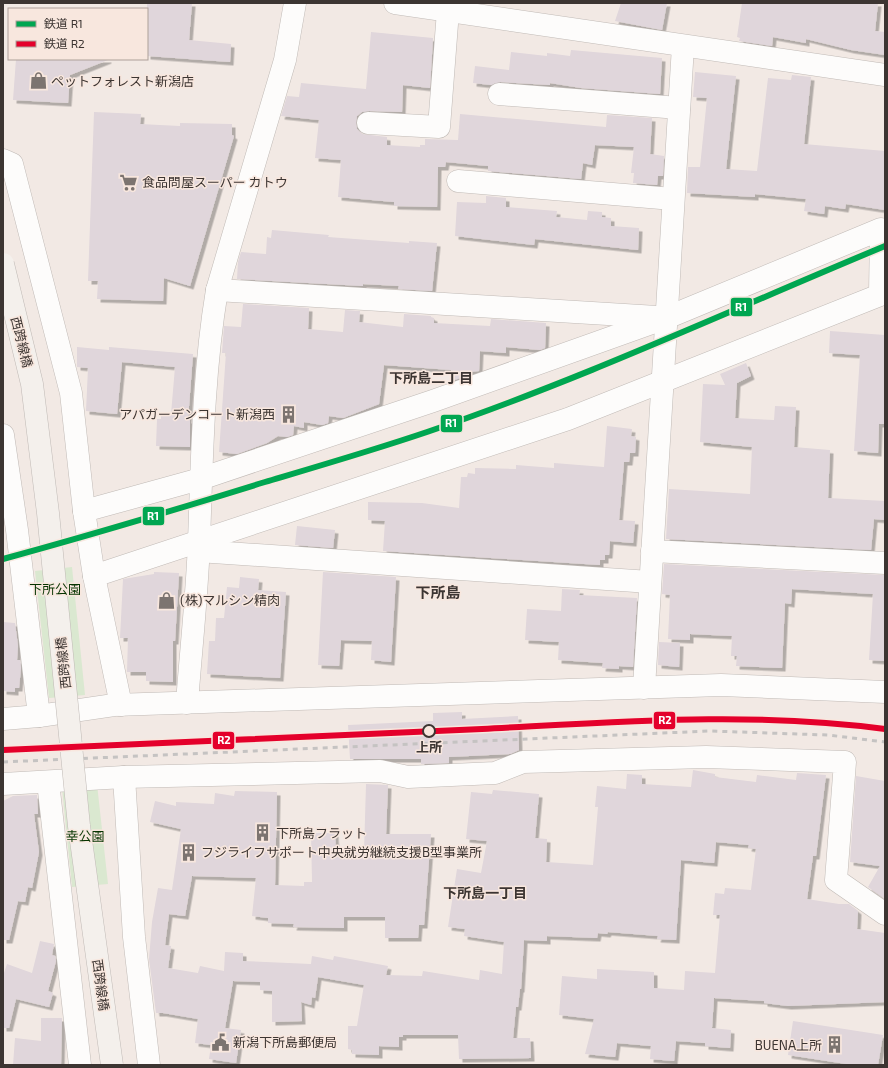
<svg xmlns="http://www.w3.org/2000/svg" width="888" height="1068" font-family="'Exo 2','Noto Sans JP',sans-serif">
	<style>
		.green { fill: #dae8d0 }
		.building { fill: #e0d6db; filter: url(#shadow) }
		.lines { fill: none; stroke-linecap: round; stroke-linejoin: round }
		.minor-casing { stroke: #c0bab6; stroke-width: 23 }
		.tertiary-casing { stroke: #c0bab6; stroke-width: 23 }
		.minor { stroke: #fdfcfb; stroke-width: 22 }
		.tertiary { stroke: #fdfcfb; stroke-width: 22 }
		.rail { stroke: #c5c3c2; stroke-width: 3; stroke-dasharray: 5 5; stroke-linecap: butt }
		.secondary-bridge-casing { stroke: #c0bab6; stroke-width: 23; stroke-linecap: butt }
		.secondary-bridge { stroke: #f4f0ec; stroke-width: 22 }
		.rail-1-casing { stroke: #f8e7de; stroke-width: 9 }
		.rail-2-casing { stroke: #f8e7de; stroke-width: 9 }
		.rail-1 { stroke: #00a651; stroke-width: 6 }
		.rail-2 { stroke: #e4002b; stroke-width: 6 }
		.stop-dot { fill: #f8e7de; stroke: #3c3532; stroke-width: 2 }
		.labels { text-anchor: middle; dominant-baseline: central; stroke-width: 3; stroke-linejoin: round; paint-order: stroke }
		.poi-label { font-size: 13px; fill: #3c3532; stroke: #f8e7de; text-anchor: start }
		.street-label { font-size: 13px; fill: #3c3532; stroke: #f8e7de }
		.park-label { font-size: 13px; fill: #053400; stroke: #f8e7de }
		.stop-label { font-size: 13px; font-weight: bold; fill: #3c3532; stroke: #f8e7de }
		.neighbourhood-label { font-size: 14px; font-weight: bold; fill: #3c3532; stroke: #f8e7de }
		.quarter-label { font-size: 15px; font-weight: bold; fill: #3c3532; stroke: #f8e7de }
		.line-badge { stroke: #f8e7de; stroke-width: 1.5 }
		.badge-label { font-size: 11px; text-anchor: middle; font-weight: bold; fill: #fff }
	</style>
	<defs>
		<filter id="shadow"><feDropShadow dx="3.5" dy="3.5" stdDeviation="0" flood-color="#0004"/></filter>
	</defs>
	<rect width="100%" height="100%" fill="#f2e9e4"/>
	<g class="green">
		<path d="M72,567L85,695L49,698L35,571Z"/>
		<path d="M97,784L108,884L72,887L62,788Z"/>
	</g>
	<g class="building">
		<path d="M147,3H192L189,40L231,44L230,62L147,56Z"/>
		<path d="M621,3H667L662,30L615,21Z"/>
		<path d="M742,3H878L875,31L885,32V55L851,50L806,39V43L773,37L772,46L739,41L740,38L737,37Z"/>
		<path d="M371,32L433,38L430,88L403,85L402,112L369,111L362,112L357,116L356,123L357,129L362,134L387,137V145L420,147V145H425V139L458,140L460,114L606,127L607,115L652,118L650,154L664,156L663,176H658L657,185L633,183L634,173H631L634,147L595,145L592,165L583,163L581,179L488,171V166L446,162L445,167H438L437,207L394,206V202L338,197L341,160L315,158L319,120L281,116L287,96L299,97L301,83L366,89Z"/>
		<path d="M571,50L662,58L660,94L581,88L550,83V85L500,82L491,85L473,83L475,66L509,70L511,52L547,56V53L570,56Z"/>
		<path d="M16,59H108V60L70,75L68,103L13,100Z"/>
		<path d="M695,72L736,76L726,169L757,171L768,78L791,80L792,75L811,77L804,144L885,151V210L846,204L845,209L825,206L824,214L804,211L806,199L755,194V197L687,193L688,167H700L707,98L693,97Z"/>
		<path d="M94,112L141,114L140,124L180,126V123L232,124V135L234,136L190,286L164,278L163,301L97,299L98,281H88Z"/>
		<path d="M486,196L506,198V207L557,211L556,217L587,220L588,211L602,212V217L611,218V226L639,228L638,250L535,239L534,245L455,236L457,202L486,203Z"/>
		<path d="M272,230L329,235L328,237L409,243V241L437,243L432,291L398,289L399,286L363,284V286L237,279L238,262L241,252L266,254L267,237L271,238Z"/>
		<path d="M243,304L309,308L308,329L343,332L345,310L360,311L359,322L403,327L404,314L431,316V317L434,318V323L490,326L491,319L546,323L545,348L540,350L506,347V353L480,351L479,371L468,372L467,376L451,381V370L384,365L379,404L343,418L329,416L328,423L322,425L304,422V428L294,426L293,435L287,437L278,436L267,443L237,454L219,452L226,353H222L224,326L241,327Z"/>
		<path d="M830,331L885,335V424H879L878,453L854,451L860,355L829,353Z"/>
		<path d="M77,347L109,350V347L193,354L188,420H190V447L156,446L157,419H161V413L171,414L175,367L122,362L117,414L86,411L88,368L77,367Z"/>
		<path d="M746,363L751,376L737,383L735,418L774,420L775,406L796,407L794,447L830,450L828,498L885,501V520L874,519L871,550L666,539L669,489L750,494L752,447L700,442L703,384L725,385L720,374Z"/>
		<path d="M607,426L632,429L631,436L636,437L635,453H630L629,462H624L619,520L635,521L633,543L610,541L609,555H605V560H600V565L383,551L385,521L368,520V502L422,503L459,508L461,477H467L468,473L475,474V468L516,469V465L554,468V463L604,467Z"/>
		<path d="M297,526L335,530L333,548L295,545Z"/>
		<path d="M664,564L885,575V661L869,660L873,594L792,589L791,604L785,603L782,668L736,666L737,656H731L732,636L690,634V640L668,639L670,595L662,594Z"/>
		<path d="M154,572L179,573L175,641H173V682L146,681V672H127L128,638H120L123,579L154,574Z"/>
		<path d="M323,572L396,577L391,662L371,660L372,641L341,640L339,666L318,665Z"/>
		<path d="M240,577L259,579L258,590L286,592L280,678L207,674L209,641H215L216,618H224L227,587L239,588Z"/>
		<path d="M562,589L580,590L579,595L637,598L633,667L619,666V669L602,668L603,663L558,660L559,642L525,640L527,609L561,611Z"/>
		<path d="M3,622L15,623L18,646L17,660H20L21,668L19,688H15V692L3,691Z"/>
		<path d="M659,642L680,643L679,667L658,665Z"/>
		<path d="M462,712V719L518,716L519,750L510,754L449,757V763L421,764V759H350L348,725L433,721V713Z"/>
		<path d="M693,770L715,774V777L756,782L757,775L796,780L797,773L826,775L816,856H813L807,899L839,904H849L858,911L857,929L885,933V1002L788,1006L764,1003V1001L714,998L712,1028L731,1030L730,1048L705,1046V1043L676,1041L674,1061L650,1059L651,1046L617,1043L615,1057L585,1054L594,1019L559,1015L562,976L597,979V969L654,972V988L684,990L685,971L715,973L720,915H713L715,893L724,894L725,888L751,890L756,849L748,848L749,845L716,842L714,863L681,860L676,940L657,939L658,936L608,932L607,934L598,933L597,938L547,936V941L524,940L521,989H520L518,1007H516L513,1038H530L531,1058L459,1059L458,1035H403V1037H399V1047L379,1046V1055L352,1054V1050L348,1049V1026H357L364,985L318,977L315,998L312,997L311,1005L301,1002L302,1021L272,1022V991L260,990V982L233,981L225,1028L241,1030L236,1063L209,1059L211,1045L195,1043L198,1019L163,1013H156L149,959L152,922L158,888L172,890L181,829L150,822L155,801L176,806V802L214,804L215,793L234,796L235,791L277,792L275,885L304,886V882H312L311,833H335L336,850L364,852L366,784L388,785L386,834H431L424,925H419L418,938H385V917H344V928L293,927L294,924L268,923V918L252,916L256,878L192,876L185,916L169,914L165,945L171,946L168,968L198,973L200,966L224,971L225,952L243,953V961L311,964L312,956L333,960L334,956L388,966L386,975L422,976L423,971L479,980L480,970L502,974L504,942L464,936L465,929L448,927L457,869L481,873L487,841L466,839L471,792L492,794L493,790L539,794L535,838L547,839L546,862L593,865L598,807H595L597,786L626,789L627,774L642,775V784L691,787Z"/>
		<path d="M856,776L885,781V899L868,887L880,866L850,862Z"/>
		<path d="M37,795L38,814H34L39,852L32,888L28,887L25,902L18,901L9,940H3V801L13,796Z"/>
		<path d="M40,941L54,944L52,955L55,956L56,961L48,991L53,993L49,1007L16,999L9,1028H3V976L7,964L32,973Z"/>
		<path d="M41,1018H62L61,1065H13L15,1038L41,1041Z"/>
		<path d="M793,1021L883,1035L878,1065H853L788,1055Z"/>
	</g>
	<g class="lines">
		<defs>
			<g id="minor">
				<path d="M395,3L885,75"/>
				<path d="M499,94L679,108"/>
				<path d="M368,123L439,127L448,11"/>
				<path d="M3,160L12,164L71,393L84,511L94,576L121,705"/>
				<path d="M458,181L673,199"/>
				<path d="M217,290L657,317"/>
				<path d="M3,435L17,530L39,716L3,719"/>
				<path d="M84,511L200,479L433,401L666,318L881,229L880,295L568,419L94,576"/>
				<path d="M198,551L650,582"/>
				<path d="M652,551L885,563"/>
				<path d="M644,688L683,46"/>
				<path d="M187,703C191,649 197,596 199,542C202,458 203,374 217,290L285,60L295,3"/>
				<path d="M48,782L80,1065"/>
				<path d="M3,784L124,777"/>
				<path d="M149,1065L134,937L124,777L380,771L408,777L495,773L523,762L706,757L845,762L836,880L885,914"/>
			</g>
			<path id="tertiary" d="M39,716L114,705L721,685L885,692"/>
		</defs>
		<use href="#minor" class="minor-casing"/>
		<use href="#tertiary" class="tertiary-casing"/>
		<use href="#minor" class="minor"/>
		<use href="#tertiary" class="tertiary"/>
		<g class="rail">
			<path d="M3,750C163,743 322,736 482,729C617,722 751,711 885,729"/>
			<path d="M3,762L709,731L828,735L885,742"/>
		</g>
		<defs>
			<path id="secondary-bridge" d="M3,264L32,384L48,513L79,826L112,1065"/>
		</defs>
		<use href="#secondary-bridge" class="secondary-bridge-casing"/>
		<use href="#secondary-bridge" class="secondary-bridge"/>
		<defs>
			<path id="rail-1" d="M3,559C91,535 178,509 265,482C319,466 374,450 427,432C583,379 733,309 885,246"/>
			<path id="rail-2" d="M3,750C163,743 322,736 482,729C617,722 751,711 885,729"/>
		</defs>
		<use href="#rail-1" class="rail-1-casing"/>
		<use href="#rail-2" class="rail-2-casing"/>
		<use href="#rail-1" class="rail-1"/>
		<use href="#rail-2" class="rail-2"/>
	</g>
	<defs>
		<symbol id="shop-bare" viewBox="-9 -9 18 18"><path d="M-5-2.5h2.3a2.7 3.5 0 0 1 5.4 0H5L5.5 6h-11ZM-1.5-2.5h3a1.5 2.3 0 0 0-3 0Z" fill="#7c7470" stroke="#f8e7de" stroke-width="2.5" paint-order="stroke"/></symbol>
		<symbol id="supermarket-bare" viewBox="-9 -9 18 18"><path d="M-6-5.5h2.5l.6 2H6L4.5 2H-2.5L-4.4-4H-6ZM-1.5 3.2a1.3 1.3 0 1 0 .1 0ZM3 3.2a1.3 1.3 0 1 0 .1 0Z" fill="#7c7470" stroke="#f8e7de" stroke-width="2.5" paint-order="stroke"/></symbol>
		<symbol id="building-bare" viewBox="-9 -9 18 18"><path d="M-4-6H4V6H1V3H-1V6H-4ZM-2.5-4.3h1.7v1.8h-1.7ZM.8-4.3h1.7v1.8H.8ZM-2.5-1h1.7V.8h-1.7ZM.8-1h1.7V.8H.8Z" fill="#7c7470" stroke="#f8e7de" stroke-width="2.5" paint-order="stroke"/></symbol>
		<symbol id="civic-bare" viewBox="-9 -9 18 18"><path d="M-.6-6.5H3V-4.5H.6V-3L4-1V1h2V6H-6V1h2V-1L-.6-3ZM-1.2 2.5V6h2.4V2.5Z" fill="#7c7470" stroke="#f8e7de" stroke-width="2.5" paint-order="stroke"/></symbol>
	</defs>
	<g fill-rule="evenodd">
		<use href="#shop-bare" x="26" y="68" width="25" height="25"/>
		<use href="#supermarket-bare" x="116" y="170" width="25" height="25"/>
		<use href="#building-bare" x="276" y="402" width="25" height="25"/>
		<use href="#shop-bare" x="154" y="588" width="25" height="25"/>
		<use href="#building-bare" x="250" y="820" width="25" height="25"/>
		<use href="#building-bare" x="176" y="840" width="25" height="25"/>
		<use href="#civic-bare" x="208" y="1030" width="25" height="25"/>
		<use href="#building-bare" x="822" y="1032" width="25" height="25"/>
	</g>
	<circle class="stop-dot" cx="429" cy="731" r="6"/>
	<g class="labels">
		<g class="poi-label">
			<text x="51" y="81">ペットフォレスト新潟店</text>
			<text x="142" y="182">食品問屋スーパー カトウ</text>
			<text x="275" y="414" text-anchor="end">アパガーデンコート新潟西</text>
			<text x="180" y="600">(株)マルシン精肉</text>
			<text x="276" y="833">下所島フラット</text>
			<text x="201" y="852">フジライフサポート中央就労継続支援B型事業所</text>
			<text x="233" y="1042">新潟下所島郵便局</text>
			<text x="822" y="1045" text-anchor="end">BUENA上所</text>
		</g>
		<g class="street-label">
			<text transform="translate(22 342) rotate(76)">西跨線橋</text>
			<text transform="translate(63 663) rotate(-96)">西跨線橋</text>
			<text transform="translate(101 985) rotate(82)">西跨線橋</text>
		</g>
		<g class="park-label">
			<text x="55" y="589">下所公園</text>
			<text x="85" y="836">幸公園</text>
		</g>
		<g class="stop-label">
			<text x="429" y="747">上所</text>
		</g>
		<g class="neighbourhood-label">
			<text x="431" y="377">下所島二丁目</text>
			<text x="485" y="892">下所島一丁目</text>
		</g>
		<g class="quarter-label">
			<text x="438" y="592">下所島</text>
		</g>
	</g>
	<g class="line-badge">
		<rect x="730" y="297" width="23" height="20" rx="4" fill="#00a651"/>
		<rect x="440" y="414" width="23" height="19" rx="4" fill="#00a651"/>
		<rect x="142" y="506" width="23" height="20" rx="4" fill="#00a651"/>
		<rect x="653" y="711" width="23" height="19" rx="4" fill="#e4002b"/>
		<rect x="212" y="731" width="23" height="19" rx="4" fill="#e4002b"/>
	</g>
	<g class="badge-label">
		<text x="741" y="311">R1</text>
		<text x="451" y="427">R1</text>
		<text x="153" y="520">R1</text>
		<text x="665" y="724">R2</text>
		<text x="224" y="744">R2</text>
	</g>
	<rect width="888" height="1068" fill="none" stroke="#3c3532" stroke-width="8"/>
	<rect x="8" y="8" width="140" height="52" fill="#f8e7de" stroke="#ada099"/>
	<rect x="16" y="21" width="20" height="6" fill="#00a651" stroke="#ada099"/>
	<text x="44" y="28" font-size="12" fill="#3c3532">鉄道 R1</text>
	<rect x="16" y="41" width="20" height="6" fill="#e4002b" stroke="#ada099"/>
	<text x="44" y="48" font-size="12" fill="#3c3532">鉄道 R2</text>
</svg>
